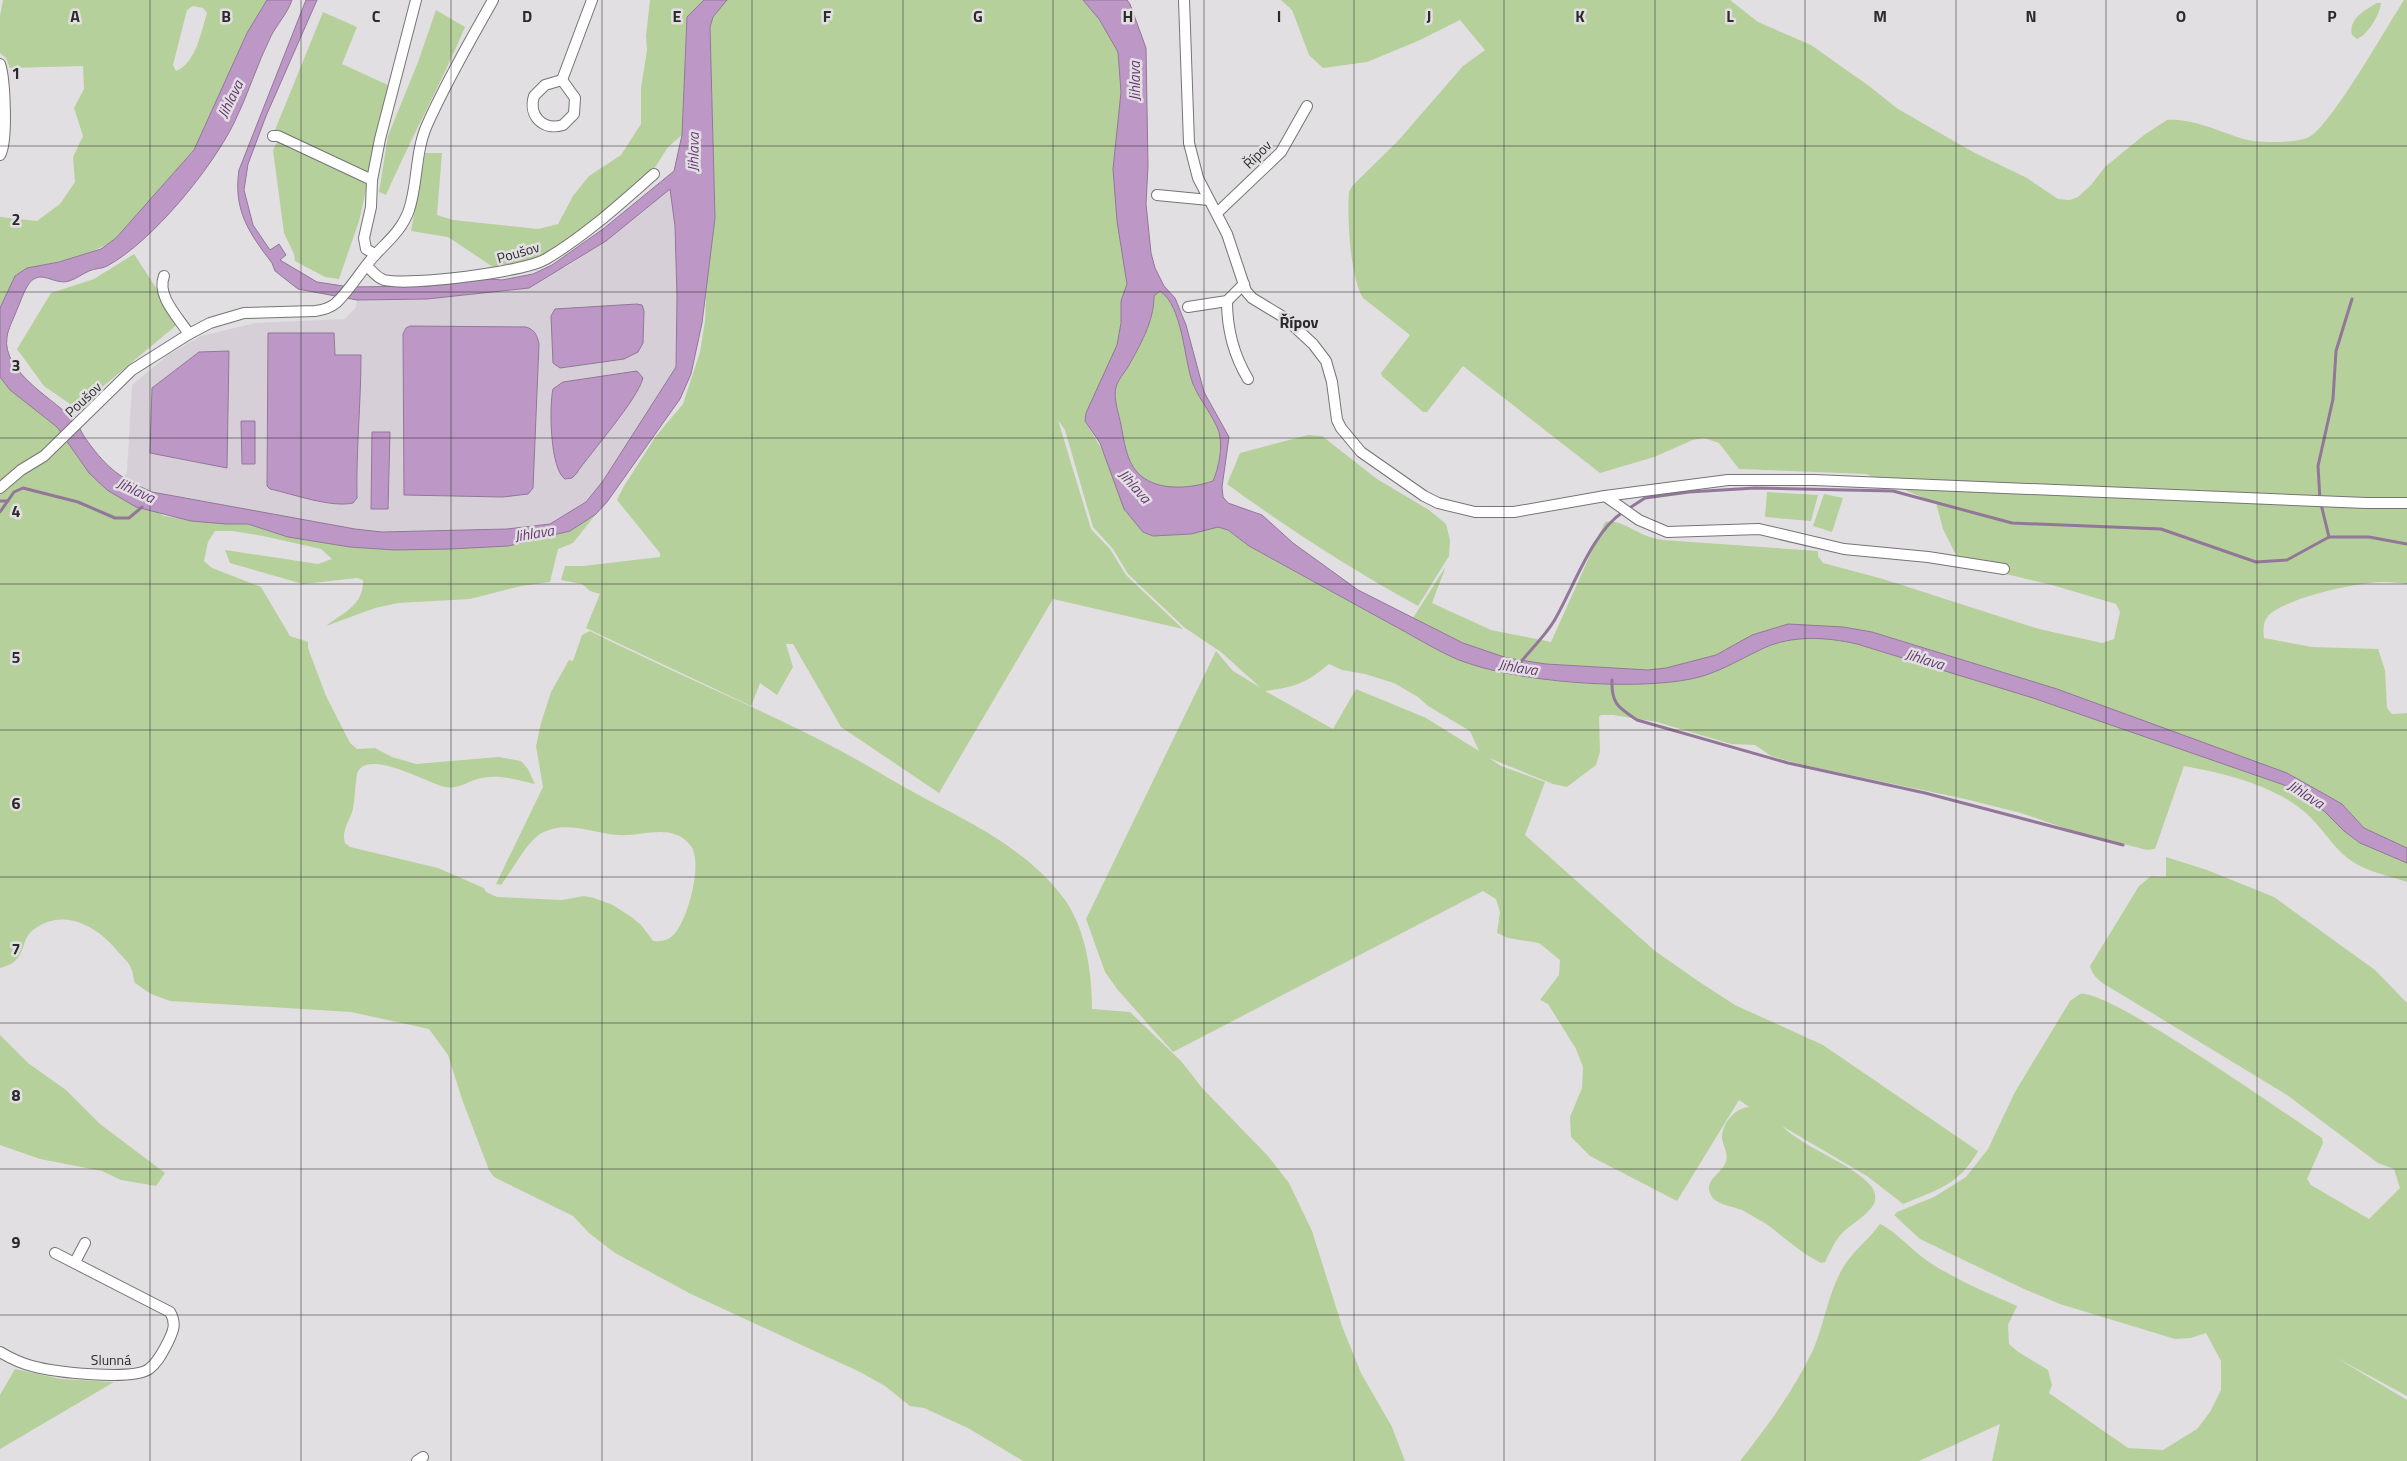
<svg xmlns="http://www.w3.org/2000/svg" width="2407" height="1461" font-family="'Titillium Web',sans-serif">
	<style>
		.built { fill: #d6cfd8 }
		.green { fill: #b6d09b; fill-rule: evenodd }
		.water { fill: #bd98c7; stroke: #927798; fill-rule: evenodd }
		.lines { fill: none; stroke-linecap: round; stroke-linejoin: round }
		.stream { stroke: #927798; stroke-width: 3 }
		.minor-casing { stroke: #767476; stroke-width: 12 }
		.minor { stroke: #fff; stroke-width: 10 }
		.grid { fill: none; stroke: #2c2b2c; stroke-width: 1; stroke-opacity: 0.55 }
		.labels { text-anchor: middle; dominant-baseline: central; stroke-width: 5; stroke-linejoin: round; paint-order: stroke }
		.street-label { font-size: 14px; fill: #2c2b2c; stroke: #e2dfe2 }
		.water-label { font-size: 15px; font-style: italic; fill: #683974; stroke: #e2dfe2 }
		.quarter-label { font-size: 16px; font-weight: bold; fill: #2a282a; stroke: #e2dfe2 }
		.grid-label { font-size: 16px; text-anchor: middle; font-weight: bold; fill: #2c2b2c; stroke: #e2dfe2; stroke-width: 5; stroke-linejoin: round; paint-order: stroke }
	</style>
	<rect width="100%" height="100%" fill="#e2dfe2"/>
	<path class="built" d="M670,188L675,226L677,297L676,367L603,481L586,502L550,524L507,529L382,532L355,529L152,492L123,479L127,471L132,385L168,355L201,336L255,323L345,319L356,307L357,300L427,299L566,267L606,241Z"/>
	<g class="green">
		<path d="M3,0H267L247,33L194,150L116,238C90,257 57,262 27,268L0,308V217L37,221L60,204L75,182L73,157L83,136L74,108L84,89L83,66L10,68L6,58L0,53V16ZM193,6L203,8L207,13C201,32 196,63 176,71L173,65L187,10Z"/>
		<path d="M650,0H704L687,17L682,135L668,147L649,177L611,208L542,257L493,267L448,237L411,231L425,153H442L437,215L453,220L538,229L558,224L573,196L589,176L621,155L641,124V88L647,50L646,36Z"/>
		<path d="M727,0H1083L1099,19L1118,52L1121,92L1113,169L1127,284C1120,304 1123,325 1117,345C1110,369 1097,391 1086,413L1085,421L1153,536L1191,534L1218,527L1228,530L1249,546C1296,572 1342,597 1389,623C1412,635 1435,650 1459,660C1516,682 1631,691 1691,679C1717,674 1740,659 1764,648C1792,635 1827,637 1857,644L2033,698L2284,785L2324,811L2344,831L2360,843L2407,863V882C2390,876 2368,872 2353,862C2336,851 2325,832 2311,818C2279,786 2227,774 2184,766L2155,849L2147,850L2073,831L2021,813L1965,799L1803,765L1771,756L1755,745L1731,744L1657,722L1613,715H1601L1599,717L1600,752L1596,765L1567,787L1553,784L1489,758L1501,766L1545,782L1525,835L1655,951L1701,983L1735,1005L1823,1045L1978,1151C1959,1185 1937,1190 1903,1204L1867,1176L1782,1126C1805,1149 1852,1163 1871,1186C1876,1192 1877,1201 1872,1207C1863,1219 1847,1226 1838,1238C1833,1245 1829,1254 1825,1262L1821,1263C1803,1254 1789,1242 1773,1229C1765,1222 1753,1217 1744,1211C1736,1207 1718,1205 1712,1197C1701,1180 1723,1174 1726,1161C1729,1152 1721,1143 1722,1135C1724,1121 1736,1108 1749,1107L1739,1100L1677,1201L1590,1156L1571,1137L1570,1117L1582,1088L1583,1067L1576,1049L1548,1004L1540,1000L1559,975L1560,960L1539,943L1508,938L1497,933L1500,912L1496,899L1483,891L1173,1052L1117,989L1105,972L1086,919L1216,651L1233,671L1261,688L1221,652L1185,628L1128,574L1113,549L1093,527L1065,430L1058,420L1091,529L1110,549L1126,575L1183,629L1053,599L939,793L841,727L793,644H786L793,667L777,695L760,683L751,706L586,628L600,594L590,591L582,584L561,580L565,566H583L660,557V553L617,500L624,486L656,436L683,404L700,352L705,321L707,275L715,218L710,27L713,17ZM1329,664L1342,670L1365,674L1394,683L1418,697L1428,706L1470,731L1479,751L1426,718L1356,689L1333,729L1265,691C1295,687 1305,684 1329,664Z"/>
		<path d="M1281,0H1730L1758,22L1811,45L1869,86L1898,109L1973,152L2027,178L2058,199L2070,200L2078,197L2091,185L2105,167L2144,135L2167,120C2192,117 2224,134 2248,140C2260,143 2299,143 2309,137C2331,126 2387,26 2404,0H2407V584C2399,583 2392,582 2384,582C2358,582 2285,598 2268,616C2263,622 2263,630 2264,638L2312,647L2378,649L2385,670L2387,708L2392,714L2407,713V848L2364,828L2342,804L2287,773L2057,689L1872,632L1843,627L1752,635L1716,655L1666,668L1647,670L1546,664L1507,658L1463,643L1413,618L1446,566L1432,603L1491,630L1551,642L1605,522C1621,519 1632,531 1647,536C1652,538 1658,539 1663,540L1818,551V556L1823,563L1883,579L2039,629L2102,643L2114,639L2120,612L2116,604L2052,585L1960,563L1943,529L1936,503L1866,474L1739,469L1719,443L1704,438L1693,440L1654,457L1600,473L1463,366L1427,412H1423L1382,376L1381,373L1410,335L1363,298C1350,278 1347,216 1349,192L1352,186L1397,142L1463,66L1485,50L1460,20L1418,41L1367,62L1323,68L1309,55L1292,10Z"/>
		<path d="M2377,3H2381C2380,14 2368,35 2357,39L2352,35C2348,19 2365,10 2377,3Z"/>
		<path d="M436,10L465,27C441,84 411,138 386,195L379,192L388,136L418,62Z"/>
		<path d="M323,12L357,27L342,64L390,86L370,172L366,174L275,130Z"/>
		<path d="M278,140L365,182L367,186L359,221L339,279L325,277L295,261L294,254L284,233L273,150Z"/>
		<path d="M134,254L179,323L89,398L70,404L44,386L17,349L51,293L94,279Z"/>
		<path d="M1160,291C1183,306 1184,361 1193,384C1200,401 1213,415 1219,432C1223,447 1219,467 1213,481C1190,489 1155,492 1137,472C1126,460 1124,440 1121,425C1119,414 1113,399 1116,387C1118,380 1124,373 1128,367C1140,345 1154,322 1154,296Z"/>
		<path d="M0,377L10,390L57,427L89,473L164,516L226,524H248L288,537L350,547L395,550L450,549L570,531L596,514L573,543L558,549L550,582L521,586L470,599L398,603L375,608L326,626C344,612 364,605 363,580L357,578L303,584L230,563L225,550L318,564L332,559L321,549L263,536L232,531H215L208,542L204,561L212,568L261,587L290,636L308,642V648L326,696L350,743L357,749L375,748L392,757L416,764L499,757L521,761L528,769L535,784C517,780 500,774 482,778C469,780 459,790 445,787C427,783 366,747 357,774C355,785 355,798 353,809C350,821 341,830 345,843L350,847L438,868L484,888L486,892L497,897L562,900L584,896L594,898L613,905L633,918L642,926L653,941C662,942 670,940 676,932C688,917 704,861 690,845C672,822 642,837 618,835C592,833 565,819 540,834C526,843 512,871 501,885L496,884L543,787L536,746L541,723L551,692L569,660L573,661L582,635L590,631C673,673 760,708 843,752C867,765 891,780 915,793C970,823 1027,848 1065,900C1086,930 1092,973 1092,1009L1130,1012L1181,1061L1203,1089L1268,1156L1289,1183L1312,1231L1342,1326L1361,1373L1392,1427L1405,1461H1023L968,1428L924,1408L910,1406L885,1386L860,1372L691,1294L615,1253L589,1233L573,1216L494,1177L489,1170L463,1102L448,1055L429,1029L351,1012L170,1001L151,994L135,983C133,978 133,972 131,968C129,963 123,957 119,953C99,927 64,906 33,930C18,942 29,961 0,968Z"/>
		<path d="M1308,435L1322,436L1377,479L1429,510L1446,524L1450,540L1449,556L1418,606C1351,569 1289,529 1227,484L1240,453Z"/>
		<path d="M1767,492L1818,495L1811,521L1765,517Z"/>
		<path d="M1824,494L1843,498L1832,532L1813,526Z"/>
		<path d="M2166,857L2207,870L2274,897L2375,970L2407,1003V1396L2335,1357L2407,1400V1461H1992L2000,1424L1919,1461H1740C1767,1427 1794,1390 1813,1350C1824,1324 1828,1295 1841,1271C1851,1252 1868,1241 1880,1224C1894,1230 1914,1252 1929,1262C1956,1280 1988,1293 2017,1306L2008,1325L2009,1344L2017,1351L2048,1370L2052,1385L2049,1393L2128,1448L2163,1450L2197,1429L2210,1412L2221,1390V1361L2206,1333L2191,1338L2175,1339L2060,1304L2024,1289L1920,1239L1894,1215L1897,1212L1934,1197L1966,1177L1988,1149L2015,1092L2070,1001L2080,994C2108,988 2287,1115 2322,1138L2323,1143L2307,1179L2311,1185L2369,1219L2400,1188L2394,1169L2378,1163L2287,1095L2119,993C2108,986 2093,980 2090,966L2139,886L2151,876L2166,877Z"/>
		<path d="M0,1035L28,1063L66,1090L100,1124L165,1173L156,1186L121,1180L102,1171L40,1159L0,1145Z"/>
		<path d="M15,1369L61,1379L114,1382L0,1449V1395Z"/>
	</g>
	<g class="water">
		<path d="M267,0H292C287,14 278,23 271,36C257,64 248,95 234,123C212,168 152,242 107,266C102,269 95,268 89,271C82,274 76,279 69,281C54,286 40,267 28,285C23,293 20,303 16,312C13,320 8,329 7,337C1,372 57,401 76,422C80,428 83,436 88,442C108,469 120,478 152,492L355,529L382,532L507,529L550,524L586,502L603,481L676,367L677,297L675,226L670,189L606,241L529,288L427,299L357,300L298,289L275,271L272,263C249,233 233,210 239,170L306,0H317L266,116L248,164L244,190L253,225L270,250L279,244L286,255L280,260L317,282L350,287L428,286L490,279L502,280L533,274L552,265L603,229L674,171L682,135L687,17L704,0H727L713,17L710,27L715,218L702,323L691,374L680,399L607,502L596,514L570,531L508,546L450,549L395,550L350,547L288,537L248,524H226L191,521L136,507L107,490L89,473L57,427L10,390L0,377V308L15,276L27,268L59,262L101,249L116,238L194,150L247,33Z"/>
		<path d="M1083,0H1127L1130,4L1146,48L1148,166L1146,204L1151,253L1155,268L1164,286L1175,298L1186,325L1204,392L1229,437L1222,487L1223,497L1228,503L1262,515L1293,543L1358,590L1463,643L1507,658L1546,664L1648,670L1666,668L1716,655L1752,635L1788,624L1843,627L1872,632L2057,689L2287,773L2342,804L2364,828L2407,848V863L2360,843L2344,831L2324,811L2284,785L2033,698L1857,644C1827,637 1792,635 1764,648C1740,659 1717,674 1691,679C1631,691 1515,682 1459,660C1435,650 1412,635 1389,623C1342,597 1296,572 1249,546L1228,530L1218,527L1191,534L1153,536L1143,532L1124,509L1100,443L1085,421L1086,413L1117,345L1121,323V301L1127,284L1117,221L1113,169L1121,92L1118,52L1099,19ZM1160,291C1183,306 1184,361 1193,384C1200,401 1213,415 1219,432C1223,447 1219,467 1213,481C1190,489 1155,492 1137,472C1126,460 1124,440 1121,425C1119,414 1113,399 1116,387C1118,380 1124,373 1128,367C1140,345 1154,322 1154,296Z"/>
		<path d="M637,304L642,305L644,311L643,343L638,352L624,359L560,368L553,363L551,316L555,309Z"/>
		<path d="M410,326L526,327C535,330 537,335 539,344L533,488L528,494L503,497L404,495L403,334L406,328Z"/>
		<path d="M268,333H334L335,355H361C361,403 356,450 357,498L353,503C331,508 293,494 270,489L267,486Z"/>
		<path d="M229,351L227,468L150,453L152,388L199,352Z"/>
		<path d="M637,371L643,378C638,399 591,452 576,474L572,478L565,479C550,469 549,406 553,389L563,382Z"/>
		<path d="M241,421H255V464H242Z"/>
		<path d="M372,432H390L388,509H371Z"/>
	</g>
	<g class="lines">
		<g class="stream">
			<path d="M0,501H8"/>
			<path d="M1628,509L1645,498L1689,492L1755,488L1893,491L2012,523L2161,529L2256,562L2287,560L2329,537H2369L2407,544"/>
			<path d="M0,512L14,492L23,488L78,502L115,518H129L142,507"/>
			<path d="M2329,537L2320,500L2318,466L2333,399L2336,351L2352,299"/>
			<path d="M1520,663C1531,649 1545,636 1554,621C1573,589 1592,532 1623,512"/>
			<path d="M1612,680C1611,704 1619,708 1637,720L1788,763L1925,793L2123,845"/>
		</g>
		<defs>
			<g id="minor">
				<path d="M1184,0L1189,143L1198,178L1227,234L1246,291L1252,298L1285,318L1313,344L1326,361L1332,382L1337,420L1341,428L1361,452L1424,496L1438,503L1475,512H1514L1605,496L1728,480H1814L2366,503H2407"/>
				<path d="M0,64C5,79 8,143 0,155"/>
				<path d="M562,80L575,98L574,114L563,125C543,131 528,116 534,96L545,85Z"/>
				<path d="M562,80L592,0"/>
				<path d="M273,136H278L372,180"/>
				<path d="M1157,195L1209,200"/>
				<path d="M1217,213L1281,152L1307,106"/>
				<path d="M375,254L366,249L364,238L371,207L372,180L380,139L416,0"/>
				<path d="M367,266C372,271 377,278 384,280C410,286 524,272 546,259C585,236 620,204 654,174"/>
				<path d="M164,276C156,296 179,318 189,334"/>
				<path d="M1227,301C1227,329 1233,354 1248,379"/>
				<path d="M1188,307L1227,301L1244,284"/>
				<path d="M0,488L21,470L44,456L132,370L189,334L210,323L244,313L315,311C323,310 330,308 336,303C351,289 361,270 375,255C388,241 402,230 409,210C418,183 415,152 427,125C446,82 470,41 493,0"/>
				<path d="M1605,496L1639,520L1667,532L1759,529L1844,549L1928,557L2004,569"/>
				<path d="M75,1262L85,1243"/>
				<path d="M0,1352C10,1358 20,1363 32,1366C53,1372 132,1381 149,1369C158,1362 162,1353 167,1344C173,1332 177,1324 170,1312L55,1253"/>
				<path d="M417,1461L423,1457"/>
			</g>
		</defs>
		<use href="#minor" class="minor-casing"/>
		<use href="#minor" class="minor"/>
	</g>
	<path class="grid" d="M150,0V1461M301,0V1461M451,0V1461M602,0V1461M752,0V1461M903,0V1461M1053,0V1461M1204,0V1461M1354,0V1461M1504,0V1461M1655,0V1461M1805,0V1461M1956,0V1461M2106,0V1461M2257,0V1461M0,146H2407M0,292H2407M0,438H2407M0,584H2407M0,730H2407M0,877H2407M0,1023H2407M0,1169H2407M0,1315H2407"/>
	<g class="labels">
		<g class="street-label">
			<text transform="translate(1257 154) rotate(-45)">Řípov</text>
			<text transform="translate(518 252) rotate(-16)">Poušov</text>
			<text transform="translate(83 399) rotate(-43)">Poušov</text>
			<text x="111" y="1359">Slunná</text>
		</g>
		<g class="water-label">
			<text transform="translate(1134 81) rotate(-90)">Jihlava</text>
			<text transform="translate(230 99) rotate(-64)">Jihlava</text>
			<text transform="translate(693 152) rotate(-89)">Jihlava</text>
			<text transform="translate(1135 486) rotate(48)">Jihlava</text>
			<text transform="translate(136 490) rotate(25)">Jihlava</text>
			<text transform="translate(534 533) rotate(-9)">Jihlava</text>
			<text transform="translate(1925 659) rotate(17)">Jihlava</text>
			<text transform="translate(1518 667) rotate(9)">Jihlava</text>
			<text transform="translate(2306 794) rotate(32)">Jihlava</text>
		</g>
		<g class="quarter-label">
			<text x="1299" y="322">Řípov</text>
		</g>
	</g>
	<g class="grid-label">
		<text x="75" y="22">A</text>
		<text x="226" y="22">B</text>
		<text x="376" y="22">C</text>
		<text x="527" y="22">D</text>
		<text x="677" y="22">E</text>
		<text x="827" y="22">F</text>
		<text x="978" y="22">G</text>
		<text x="1128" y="22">H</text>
		<text x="1279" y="22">I</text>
		<text x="1429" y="22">J</text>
		<text x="1580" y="22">K</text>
		<text x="1730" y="22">L</text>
		<text x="1880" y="22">M</text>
		<text x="2031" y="22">N</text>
		<text x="2181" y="22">O</text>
		<text x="2332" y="22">P</text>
		<text x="16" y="79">1</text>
		<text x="16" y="225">2</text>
		<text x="16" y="371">3</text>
		<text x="16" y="517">4</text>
		<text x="16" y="663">5</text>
		<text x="16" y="809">6</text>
		<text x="16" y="955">7</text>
		<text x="16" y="1101">8</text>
		<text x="16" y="1248">9</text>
	</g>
</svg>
